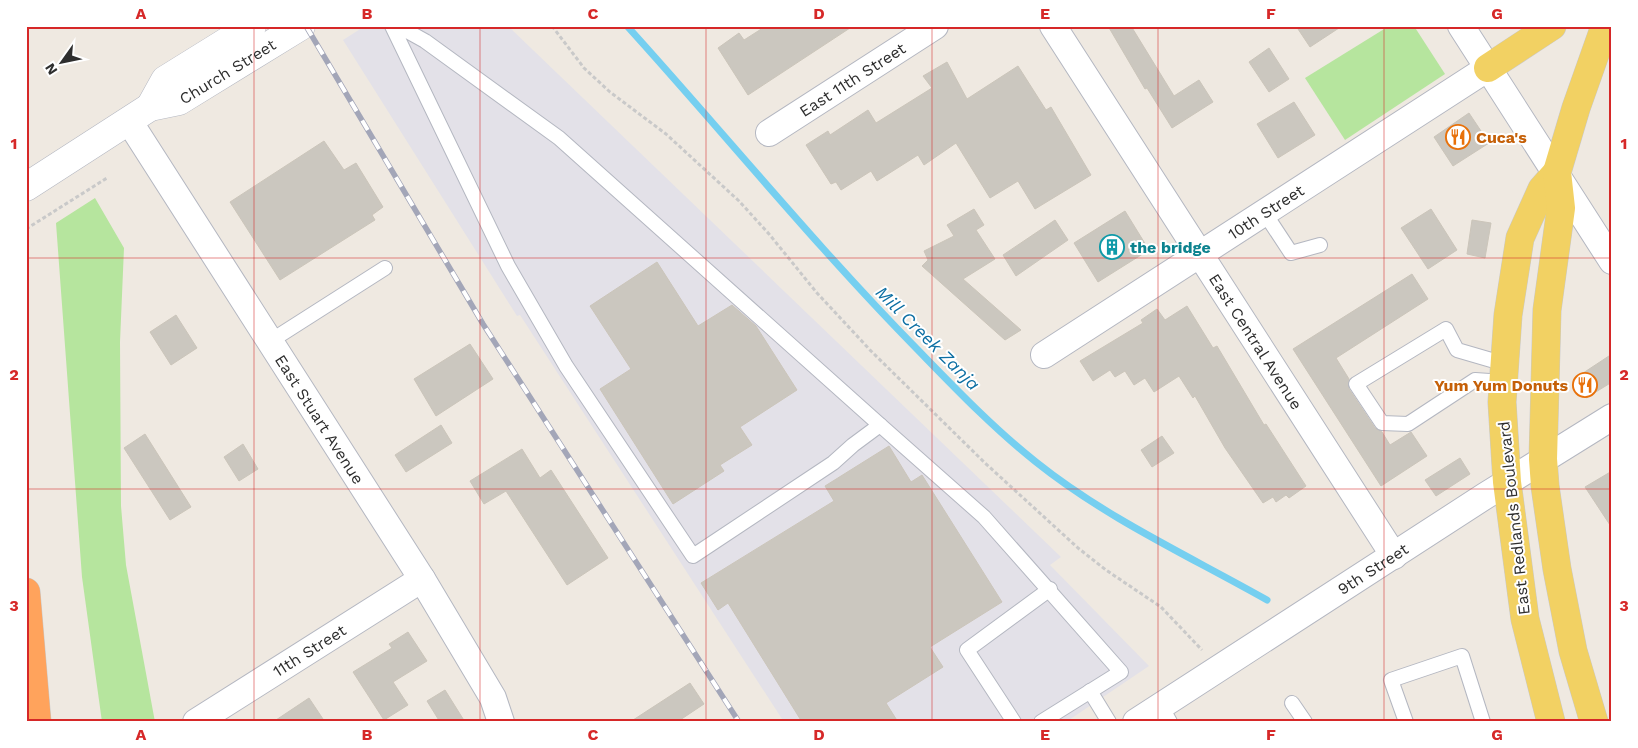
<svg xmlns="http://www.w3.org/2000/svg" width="1638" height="748" font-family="'Work Sans',sans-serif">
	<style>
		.industrial { fill: #e3e1e8 }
		.green { fill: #b6e59e }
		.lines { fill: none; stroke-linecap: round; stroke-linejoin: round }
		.stream { stroke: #75cff0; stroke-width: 7 }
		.building { fill: #cbc7bf; stroke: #cbc5ba }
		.lane-casing { stroke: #b4b7c1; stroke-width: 16 }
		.street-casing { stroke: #b4b7c1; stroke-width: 28 }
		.secondary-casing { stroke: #b4b7c1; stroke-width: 29 }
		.primary-casing { stroke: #c9c9c9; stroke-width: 29 }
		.highway-casing { stroke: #c9c9c9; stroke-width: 29 }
		.path { stroke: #c9c9c9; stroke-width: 3; stroke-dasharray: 4 2.5; stroke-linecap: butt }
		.lane { stroke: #fff; stroke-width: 14 }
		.street { stroke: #fff; stroke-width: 26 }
		.secondary { stroke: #fff; stroke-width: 28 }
		.primary { stroke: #f2d163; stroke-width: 28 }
		.highway { stroke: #ffa35c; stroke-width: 28 }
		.rail-casing { stroke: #a3a6b8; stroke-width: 5.5 }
		.rail { stroke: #fff; stroke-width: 4; stroke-dasharray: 11; stroke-linecap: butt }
		.grid { fill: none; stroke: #d62828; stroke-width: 1; stroke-opacity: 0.55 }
		.labels { text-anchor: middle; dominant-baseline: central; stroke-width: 4; stroke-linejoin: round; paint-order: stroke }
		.street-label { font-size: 16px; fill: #2e2e2e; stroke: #fff }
		.food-label { font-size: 16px; font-weight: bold; fill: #c56008; stroke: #fff; text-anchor: start }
		.culture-label { font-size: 16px; font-weight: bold; fill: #0d838f; stroke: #fff; text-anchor: start }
		.water-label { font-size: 18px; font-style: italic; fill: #0d6fa3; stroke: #fff }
		.neatline { fill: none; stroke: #d62828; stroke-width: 2 }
		.grid-label { font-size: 16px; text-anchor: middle; font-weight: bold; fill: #d62828 }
	</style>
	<rect width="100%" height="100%" fill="#efe9e1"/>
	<path class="industrial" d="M365,26H508L1061,557L1050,565L1149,666L1066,722H784L520,315L517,316L343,40Z"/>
	<g class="green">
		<path d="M1389,26H1414L1445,74L1345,140L1305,78Z"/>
		<path d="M95,198L124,248L120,342L121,506L126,565L155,722H102L82,577L56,223Z"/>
	</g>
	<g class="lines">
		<path class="stream" d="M627,26C724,133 815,245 916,348C954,387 993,428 1036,462C1106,518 1189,556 1267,600"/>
	</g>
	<g class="building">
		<path d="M766,26H853L748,95L718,48L739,33L744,40Z"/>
		<path d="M1108,26H1131L1174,96L1199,80L1213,102L1172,128L1147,88L1145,89Z"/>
		<path d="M1296,26H1342L1310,47Z"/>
		<path d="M1269,48L1289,79L1269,92L1249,62Z"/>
		<path d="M947,62L967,99L1018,66L1046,110L1051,107L1091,175L1035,209L1018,181L990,198L956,143L924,165L918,155L877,181L871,171L841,190L836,182L831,184L806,145L828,131L830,135L868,110L876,123L932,88L923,76Z"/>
		<path d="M1294,102L1315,135L1278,158L1257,124Z"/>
		<path d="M1469,113L1489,143L1453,166L1434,137Z"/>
		<path d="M324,141L344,170L356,163L383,207L372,215L375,220L280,280L230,202Z"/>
		<path d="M974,209L984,225L976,230L995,259L963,279L1021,330L1005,340L922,266L928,260L924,251L954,236L947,225Z"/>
		<path d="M1431,209L1457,250L1428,269L1401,228Z"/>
		<path d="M1125,211L1149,250L1098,282L1074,243Z"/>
		<path d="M1055,220L1068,240L1016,276L1003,255Z"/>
		<path d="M1472,220L1491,223L1485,258L1467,254Z"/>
		<path d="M657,262L698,326L732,305L756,326L797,390L740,427L752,445L720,465L724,471L673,504L600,389L631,369L590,306Z"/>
		<path d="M1412,274L1428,299L1336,358L1349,379V389L1375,428L1382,432L1390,445L1411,432L1427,456L1381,486L1293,349Z"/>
		<path d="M1187,306L1213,348L1217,346L1264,425L1266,424L1306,486L1289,498L1286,495L1276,502L1273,497L1263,503L1225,448L1195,396L1193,398L1179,376L1154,392L1145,378L1134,385L1125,371L1115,377L1110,370L1093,381L1080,361L1143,323L1141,320L1157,309L1165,320Z"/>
		<path d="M176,315L197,348L171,365L150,332Z"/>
		<path d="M470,344L493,379L436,416L414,379Z"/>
		<path d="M1612,354V382L1586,398L1574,379Z"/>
		<path d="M441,425L452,443L406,472L395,455Z"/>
		<path d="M145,434L191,507L170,520L124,448Z"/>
		<path d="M1162,436L1174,453L1152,467L1141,450Z"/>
		<path d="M243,444L258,469L239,481L224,457Z"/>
		<path d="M889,446L911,482L922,475L1002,602L930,647L943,667L886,703L898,722H802L728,603L718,610L701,583L834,501L825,486Z"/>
		<path d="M522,449L540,478L551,470L608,558L567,585L506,491L484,504L470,481Z"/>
		<path d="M1460,458L1470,474L1436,496L1425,480Z"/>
		<path d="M1612,471V528L1585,487Z"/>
		<path d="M408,632L427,661L393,682L408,705L384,720L353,672L392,648L389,644Z"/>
		<path d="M690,683L704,704L677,722H630Z"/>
		<path d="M445,690L465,722H440L427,701Z"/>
		<path d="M309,698L325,722H273Z"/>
	</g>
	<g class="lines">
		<defs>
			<g id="lane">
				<path d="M392,26L508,266L566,366L693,556L833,463L853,445L880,425L559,138L425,41L398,26"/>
				<path d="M1264,212L1291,253L1320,245"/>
				<path d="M269,342L385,268"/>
				<path d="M1504,382L1475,380L1408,424L1382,423L1356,384L1446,329L1457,350L1505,364"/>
				<path d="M880,425L984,517L1121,672L1041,722"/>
				<path d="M1090,691L1109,722"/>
				<path d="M1292,703L1305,722"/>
				<path d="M1161,706L1170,722"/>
				<path d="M1014,722L967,650L1050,589"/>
				<path d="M1406,722L1391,680L1462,656L1483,722"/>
			</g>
			<g id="street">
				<path id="s1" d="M1053,26L1394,556"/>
				<path d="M1461,26L1612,261"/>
				<path id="s2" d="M129,121L422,579L493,698L501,722"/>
				<path id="s3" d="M769,133L935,26"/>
				<path id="s4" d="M1044,355L1488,68"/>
				<path id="s5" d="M196,722L422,579"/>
				<path id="s6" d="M1136,722L1485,496L1612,417"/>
			</g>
			<g id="secondary">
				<path d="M150,107L165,80L252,26"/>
				<path id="s7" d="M26,187L150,107L179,101L301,26"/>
			</g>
			<g id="primary">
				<path d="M1488,68L1552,26"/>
				<path d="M1551,722L1525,619L1507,482L1502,402L1508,315L1520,238L1542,189L1557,172"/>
				<path d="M1594,722L1573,651L1557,569L1545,486L1543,459L1547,310L1561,208L1557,172L1576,108L1605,26"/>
			</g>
			<path id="highway" d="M26,592L37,722"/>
		</defs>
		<use href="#lane" class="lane-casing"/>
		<use href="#street" class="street-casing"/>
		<use href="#secondary" class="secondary-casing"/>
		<use href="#primary" class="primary-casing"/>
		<use href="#highway" class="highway-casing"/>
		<g class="path">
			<path d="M552,26L584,68L610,92L666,134L739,201L769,234L817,293L871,351L985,463L1078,548L1106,570L1161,607L1202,650"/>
			<path d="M26,229L107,178"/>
		</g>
		<use href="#lane" class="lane"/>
		<use href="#street" class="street"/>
		<use href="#secondary" class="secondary"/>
		<use href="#primary" class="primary"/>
		<use href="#highway" class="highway"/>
		<defs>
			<path id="rail" d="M306,26L483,324L739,722"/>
		</defs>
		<use href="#rail" class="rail-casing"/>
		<use href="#rail" class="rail"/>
	</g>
	<path class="grid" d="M254,26V722M480,26V722M706,26V722M932,26V722M1158,26V722M1384,26V722M26,258H1612M26,489H1612"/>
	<defs>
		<symbol id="restaurant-ring" viewBox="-11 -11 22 22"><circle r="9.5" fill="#fff" stroke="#e8710a" stroke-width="1.5"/><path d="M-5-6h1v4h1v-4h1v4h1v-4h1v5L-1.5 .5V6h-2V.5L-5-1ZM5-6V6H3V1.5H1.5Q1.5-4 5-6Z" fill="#e8710a"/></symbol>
		<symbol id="building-ring" viewBox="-11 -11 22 22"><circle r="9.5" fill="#fff" stroke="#0f9aa8" stroke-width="1.5"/><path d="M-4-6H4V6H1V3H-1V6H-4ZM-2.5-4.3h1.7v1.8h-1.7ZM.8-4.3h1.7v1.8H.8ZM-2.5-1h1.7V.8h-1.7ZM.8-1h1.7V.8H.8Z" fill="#0f9aa8"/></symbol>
	</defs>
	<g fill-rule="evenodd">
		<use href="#restaurant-ring" x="1444" y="123" width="28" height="28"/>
		<use href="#building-ring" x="1098" y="233" width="28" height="28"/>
		<use href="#restaurant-ring" x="1571" y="371" width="28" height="28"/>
	</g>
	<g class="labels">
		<g class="street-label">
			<text stroke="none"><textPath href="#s7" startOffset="234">Church Street</textPath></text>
			<text stroke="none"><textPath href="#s3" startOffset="99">East 11th Street</textPath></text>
			<text stroke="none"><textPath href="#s4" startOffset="264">10th Street</textPath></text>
			<text stroke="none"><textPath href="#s1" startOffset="375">East Central Avenue</textPath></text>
			<text stroke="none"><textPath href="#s2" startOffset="354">East Stuart Avenue</textPath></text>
			<text transform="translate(1514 518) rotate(-96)">East Redlands Boulevard</text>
			<text stroke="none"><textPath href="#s6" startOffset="282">9th Street</textPath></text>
			<text stroke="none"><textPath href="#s5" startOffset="134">11th Street</textPath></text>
		</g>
		<g class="food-label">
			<text x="1476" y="137">Cuca's</text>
			<text x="1568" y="385" text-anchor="end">Yum Yum Donuts</text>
		</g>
		<g class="culture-label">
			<text x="1130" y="247">the bridge</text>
		</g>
		<g class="water-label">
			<text transform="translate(928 338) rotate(45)">Mill Creek Zanja</text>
		</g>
	</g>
	<rect width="1638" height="748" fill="none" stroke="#ffffff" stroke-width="55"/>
	<g transform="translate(62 62) rotate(237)" stroke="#ffffff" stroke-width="4" paint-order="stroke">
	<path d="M0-4L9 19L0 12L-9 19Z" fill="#2e2e2e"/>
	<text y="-8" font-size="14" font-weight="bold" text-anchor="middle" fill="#2e2e2e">N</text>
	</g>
	<rect x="28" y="28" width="1582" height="692" class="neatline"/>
	<g class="grid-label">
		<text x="141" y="19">A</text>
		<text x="367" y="19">B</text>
		<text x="593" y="19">C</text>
		<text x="819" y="19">D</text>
		<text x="1045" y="19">E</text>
		<text x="1271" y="19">F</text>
		<text x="1497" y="19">G</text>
		<text x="14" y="149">1</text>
		<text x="1624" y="149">1</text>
		<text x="14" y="380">2</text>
		<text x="1624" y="380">2</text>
		<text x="14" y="611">3</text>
		<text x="1624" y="611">3</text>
		<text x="141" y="740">A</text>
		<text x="367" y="740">B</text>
		<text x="593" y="740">C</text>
		<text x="819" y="740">D</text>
		<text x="1045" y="740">E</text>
		<text x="1271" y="740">F</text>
		<text x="1497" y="740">G</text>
	</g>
</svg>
